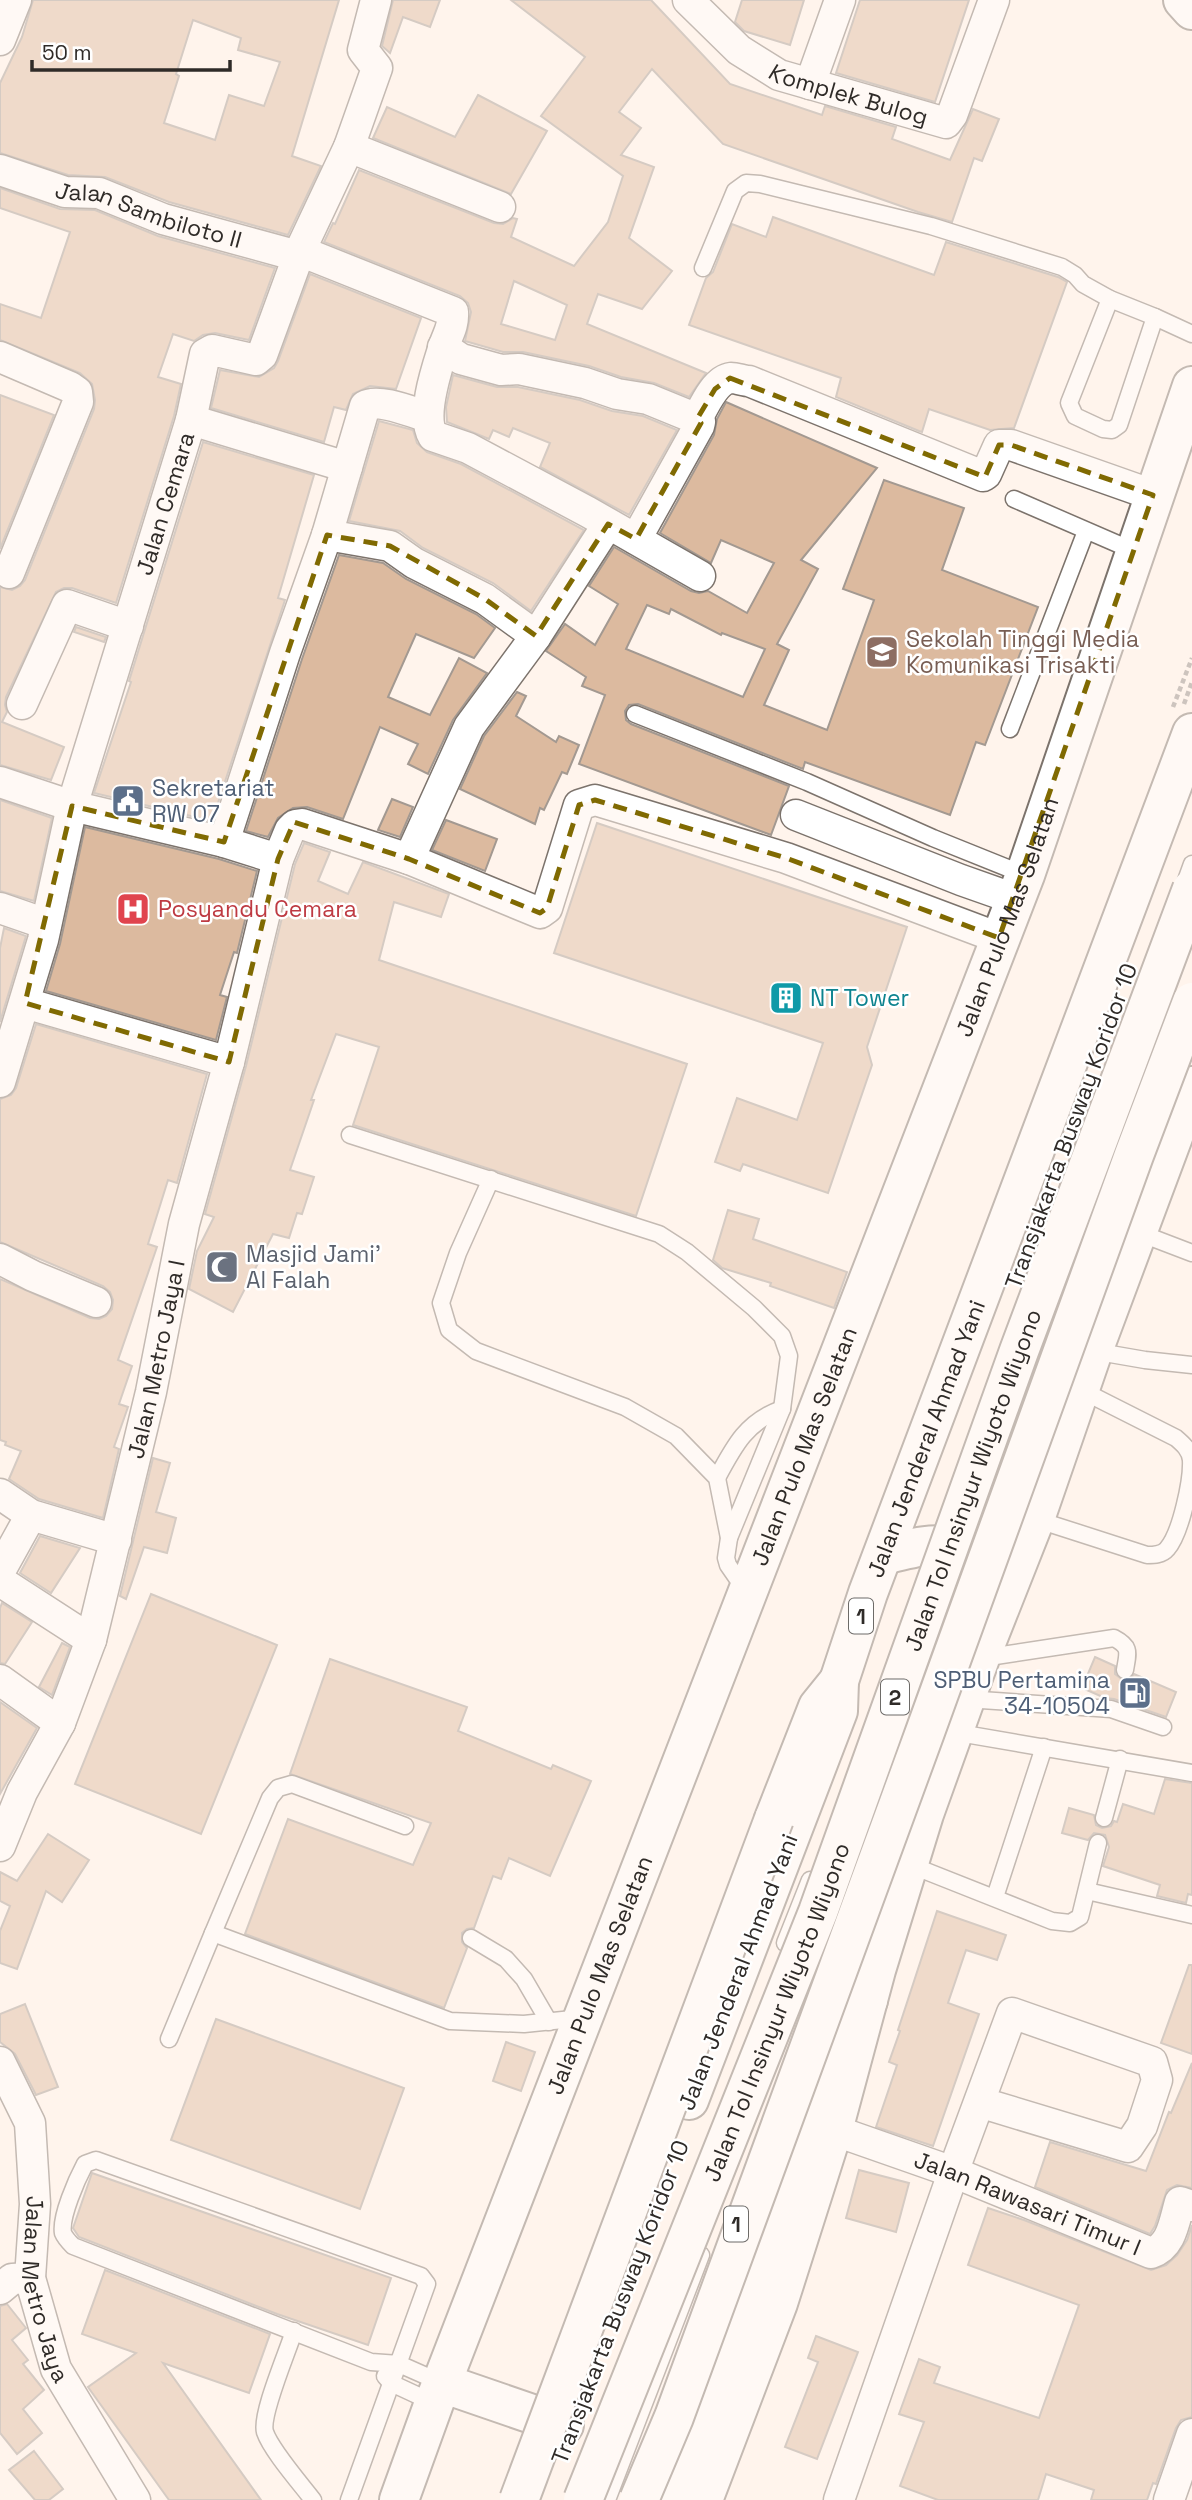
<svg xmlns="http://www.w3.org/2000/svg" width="1192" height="2500" font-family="'Space Grotesk',sans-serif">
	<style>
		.building { fill: #dcba9f; stroke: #a39991; stroke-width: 2; fill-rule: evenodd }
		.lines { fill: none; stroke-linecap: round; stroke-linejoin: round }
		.service-casing { stroke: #7c736c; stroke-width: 19 }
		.minor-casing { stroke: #7c736c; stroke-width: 33 }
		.tertiary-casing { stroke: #7c736c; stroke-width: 42 }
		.secondary-casing { stroke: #7c736c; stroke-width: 42 }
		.trunk-casing { stroke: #7c736c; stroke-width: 42 }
		.motorway-casing { stroke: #7c736c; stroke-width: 42 }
		.path { stroke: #918a85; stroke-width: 4.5; stroke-dasharray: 5 3.5; stroke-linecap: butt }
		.service { stroke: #fff; stroke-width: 16 }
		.minor { stroke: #fff; stroke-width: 30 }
		.tertiary { stroke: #fff; stroke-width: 38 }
		.secondary { stroke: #fff; stroke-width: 38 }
		.trunk { stroke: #fff; stroke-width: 38 }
		.motorway { stroke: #fff; stroke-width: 38 }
		.motorway-bridge-casing { stroke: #7c736c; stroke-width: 42; stroke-linecap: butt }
		.motorway-bridge { stroke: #fff; stroke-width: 38 }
		.marked { fill: none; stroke: #806a02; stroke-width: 5; stroke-dasharray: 14 9; stroke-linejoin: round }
		.labels { text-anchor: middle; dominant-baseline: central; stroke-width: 5; stroke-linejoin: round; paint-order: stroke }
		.shield { fill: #fff; stroke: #6d6b68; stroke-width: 2 }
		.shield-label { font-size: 21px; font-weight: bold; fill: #2f2b28 }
		.street-label { font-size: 23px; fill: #2f2b28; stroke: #fff }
		.education-label { font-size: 23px; fill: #785e54; stroke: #fff; text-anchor: start }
		.service-label { font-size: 23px; fill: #4e5e75; stroke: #fff; text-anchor: start }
		.health-label { font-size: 23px; fill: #be3a42; stroke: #fff; text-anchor: start }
		.culture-label { font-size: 23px; fill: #0d838f; stroke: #fff; text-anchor: start }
		.worship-label { font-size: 23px; fill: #5b616d; stroke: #fff; text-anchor: start }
	</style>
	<rect width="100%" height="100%" fill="#fff4ec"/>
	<g class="building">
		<path d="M33,0H339L292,156L321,166L288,235L169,202L105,177L68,175L0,153V83L22,37ZM193,20L241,38L238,50L280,62L264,106L229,95L215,140L164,123L179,76L176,74Z"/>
		<path d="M393,0H440L430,27L403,17L390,53L382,46Z"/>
		<path d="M511,0H651L730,84L822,115L825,106L896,127L892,139L950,160L973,109L999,119L982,161L974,158L952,222L918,212L723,144L652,69L619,112L641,128L621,155L654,167L629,238L672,271L642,309L598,294L587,324L706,373L689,397L654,383L621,377L589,366L523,352H503L465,341L471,312L468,303L460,296L324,242L333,223L335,224L359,170L494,223L503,224L513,218L517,219L511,237L574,266L608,222L623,176L541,116L585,57ZM514,281L567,305L555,340L501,324Z"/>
		<path d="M742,0H804L790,45L744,31L735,22Z"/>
		<path d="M860,0H969L935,102L836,73Z"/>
		<path d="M478,95L547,131L511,194L373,138L387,107L455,137Z"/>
		<path d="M0,188L60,209L95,210L158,236L275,268L249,340L215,333L203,335L194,341L173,334L158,377L181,384L174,416L116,603L72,588H64L56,592L6,697L5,705L7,712L2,722L64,747L51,780L0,765V587L12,590L20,586L25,580L94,409L95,400L92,384L80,373L0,340V304L41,318L70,232L0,208Z"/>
		<path d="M773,217L934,275L946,242L1058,277L1067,282L1014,428L990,430L929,409L922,432L919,431L836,397L841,378L689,325L706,278L713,272L732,224L766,237Z"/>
		<path d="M310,274L421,318L396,389L370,386L353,394L346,410L334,407L324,442L211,408L220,370L259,377L274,368L278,361Z"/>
		<path d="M453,375L497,387H518L580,400L612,411L643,416L677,430L629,515L540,467L550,443L513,428L509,437L493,430L489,439L447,422L446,407Z"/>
		<path d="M0,395L54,415L0,549Z"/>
		<path d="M726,402L877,468L801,560L818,569L777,644L789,650L764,705L827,730L874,600L843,589L884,480L964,508L942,570L1038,607L985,745L976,742L950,815L805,762L803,769L638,704L629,705L625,711L626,720L631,724L789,786L771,835L579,764L605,695L582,686L586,677L546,651L565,624L595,645L618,604L589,586L614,547L691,591L699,593L708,591L747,613L774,563L721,540L711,563L660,533L714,435L717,419ZM647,605L669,614L671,609L721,635L722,633L765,649L743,697L626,649Z"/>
		<path d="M379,421L413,430L417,443L427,452L461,464L584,530L531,611L493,583L423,548L400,531L349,521Z"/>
		<path d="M203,442L314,475L278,598L285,600L212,821L94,793L131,682L129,681Z"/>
		<path d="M339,555L383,563L406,579L476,614L495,628L474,658L416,634L388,697L430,715L459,658L487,673L453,720L428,774L408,764L418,744L380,727L343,819L307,807L293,808L278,818L268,837L246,831L302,659Z"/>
		<path d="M76,627L106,637L104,642L74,632Z"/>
		<path d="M517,692L526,696L516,716L556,742L559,736L579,745L567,774L562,772L544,810L540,808L535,824L460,789L484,736Z"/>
		<path d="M392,799L413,807L400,837L378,830Z"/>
		<path d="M0,800L52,818L34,901L0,891Z"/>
		<path d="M446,820L497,839L485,871L432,850Z"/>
		<path d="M597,823L907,927L867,1047L872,1065L828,1193L743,1164L740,1171L715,1162L737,1098L797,1120L823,1043L554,953Z"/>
		<path d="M85,827L219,859L257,871L237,953L234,952L220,995L227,997L216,1040L46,991L60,944Z"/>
		<path d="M304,843L330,852L318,881L348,894L363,862L449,894L441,917L394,902L379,960L687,1064L636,1216L353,1125L379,1047L336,1034L311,1100H314L290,1170L314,1177L302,1214L297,1213L289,1238L273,1234L233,1312L189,1289L197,1251L214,1217L205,1214L246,1066L295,864Z"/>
		<path d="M4,928L26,936L0,1022V948Z"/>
		<path d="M36,1024L207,1074L177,1183L168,1180L148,1244L157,1247L118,1360L132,1366L119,1404L128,1407L114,1447L119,1449L103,1518L39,1499L9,1479L21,1451L5,1445L6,1442L0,1440V1279L90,1318L99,1319L106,1316L112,1309L113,1300L110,1292L103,1286L0,1242V1099L11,1095L16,1088Z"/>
		<path d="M728,1210L759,1219L753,1239L847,1272L834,1308L770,1286L771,1283L722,1268L713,1260Z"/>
		<path d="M153,1458L170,1463L156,1512L176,1518L167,1553L144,1547L126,1599L120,1596Z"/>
		<path d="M40,1536L80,1548L51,1593L20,1573Z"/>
		<path d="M151,1594L277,1645L201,1834L75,1784Z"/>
		<path d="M2,1603L32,1622L5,1664L0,1663V1608Z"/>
		<path d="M62,1643L70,1647L52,1695L39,1687Z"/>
		<path d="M1095,1657L1115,1666V1674L1123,1680H1129L1134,1674L1176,1692L1166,1717L1114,1699L1105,1698L1082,1688Z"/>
		<path d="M330,1659L467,1707L458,1731L551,1769L553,1765L591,1781L550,1876L509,1858L501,1879L493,1876L474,1928L467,1929L462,1933V1942L467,1948L444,2008L245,1934L288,1819L413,1865L431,1823L290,1774Z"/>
		<path d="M0,1702L37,1728L0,1794Z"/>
		<path d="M1165,1779L1192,1783V1895L1188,1894L1186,1903L1157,1896L1160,1885L1103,1866L1109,1847L1105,1835L1094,1833L1088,1840L1062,1833L1069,1808L1094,1815L1096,1825L1102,1828L1111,1826L1114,1821L1117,1822L1123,1804L1154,1814Z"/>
		<path d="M48,1834L89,1860L62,1902L46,1891L17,1969L0,1963V1931L10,1906L0,1901V1872L17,1881Z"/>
		<path d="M937,1911L1006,1935L997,1960L966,1950L948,2003L979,2014L933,2146L876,2127L897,2065L889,2062L900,2031L898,2030Z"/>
		<path d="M1189,1965H1192V2054L1161,2043Z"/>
		<path d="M25,2004L58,2087L36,2095L15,2054L0,2042V2014Z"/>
		<path d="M216,2019L404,2088L360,2209L171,2140Z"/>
		<path d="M506,2042L535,2052L521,2091L493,2081Z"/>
		<path d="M1192,2063V2188L1177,2185L1167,2190L1155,2226L1150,2234L1035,2187L1050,2142L1146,2171L1169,2112L1171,2113Z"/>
		<path d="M859,2170L909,2183L896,2232L846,2218Z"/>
		<path d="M92,2173L391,2278L368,2345L277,2314L79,2237L73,2228Z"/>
		<path d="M988,2208L1024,2220L1151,2270L1166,2265L1177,2255L1187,2240L1192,2225V2417L1181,2420L1176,2428L1156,2484L1153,2483L1147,2500H1091L1094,2490L1046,2474L1038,2500H938L900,2486L924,2422L899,2414L919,2359L940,2367L934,2383L1039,2418L1079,2305L968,2265Z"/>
		<path d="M105,2270L270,2334L249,2393L163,2363L261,2500H169L88,2387L136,2353L82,2334Z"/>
		<path d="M7,2304L26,2328L12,2340L28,2360L23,2364L44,2390L23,2409L42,2433L17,2454L0,2433V2306Z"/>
		<path d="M816,2336L858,2352L817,2459L785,2447L818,2362L808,2358Z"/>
		<path d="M34,2451L63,2489L49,2500H35L9,2470Z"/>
	</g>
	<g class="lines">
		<defs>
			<g id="service">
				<path d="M703,268L735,191L746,183L760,184L931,226L1062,267L1075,275L1083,284L1110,299L1155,317L1192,334"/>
				<path d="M1110,299L1069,403L1075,416L1103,429L1112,430L1119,425L1155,317"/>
				<path d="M1014,499L1134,551"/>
				<path d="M635,714L807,782L933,838L1025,875"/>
				<path d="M1010,729L1086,531"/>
				<path d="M1183,889L1192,864"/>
				<path d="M350,1135L659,1234L687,1252L754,1308L782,1336L789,1356L782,1409L729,1538"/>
				<path d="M491,1179L458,1253L441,1303L449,1330L476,1351L625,1407L676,1436L717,1478L729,1538L726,1558L728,1565L737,1578L750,1584"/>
				<path d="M1137,1232L1192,1253"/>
				<path d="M1093,1351L1145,1360L1192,1365"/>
				<path d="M717,1478C734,1446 747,1421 782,1409"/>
				<path d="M1035,1519L1147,1555C1154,1555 1162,1555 1167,1549C1181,1533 1192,1480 1191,1460C1190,1450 1183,1444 1176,1438L1079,1389"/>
				<path d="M982,1658L1114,1638C1131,1647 1128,1652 1125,1670"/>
				<path d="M966,1699L1111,1709L1163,1727"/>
				<path d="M953,1732L1192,1773"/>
				<path d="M874,1810L900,1747"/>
				<path d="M1104,1818L1120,1759"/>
				<path d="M405,1826L292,1784L278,1788L270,1798L213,1933L450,2021L524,2024L582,2018"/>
				<path d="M908,1864L1052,1921L1070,1923L1080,1917L1098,1843"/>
				<path d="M1087,1891L1192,1915"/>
				<path d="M995,1897L1044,1747"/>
				<path d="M471,1938L506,1959L524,1979L549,2022"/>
				<path d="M785,1943L810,1880"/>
				<path d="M169,2039L213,1933"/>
				<path d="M294,2331C288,2351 260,2415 265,2432C271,2450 300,2483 313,2500"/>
				<path d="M385,2376L391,2383L434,2403"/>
				<path d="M349,2500L427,2284L421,2276L96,2160L85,2164C77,2179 60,2217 63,2233C65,2238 69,2242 73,2246L371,2362L399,2364L442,2383"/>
				<path d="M607,2500L701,2255"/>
			</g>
			<g id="minor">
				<path id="s1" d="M688,0L739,50L779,75L946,123L952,115L994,0"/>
				<path d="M0,40L16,0"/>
				<path d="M810,84L840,0"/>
				<path d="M349,147L500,207"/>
				<path id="s2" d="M0,170L65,192L99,193L163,219L298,256"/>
				<path d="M300,251L453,312C454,327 447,335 443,349C436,371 421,416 433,436L468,448L588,512L700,576"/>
				<path d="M443,347L461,359L501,370L519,369L585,383L617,394L648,399L697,419L700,422L699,426L636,539"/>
				<path d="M0,357L70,387L77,392L78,402L9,573"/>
				<path d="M697,419C704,406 715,380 731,378C737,378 744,381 749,381L983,476L986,474L999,445H1011L1153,495"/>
				<path d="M191,420L347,467"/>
				<path d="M327,535L390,546L414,563L485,599L536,636"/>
				<path d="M22,704L67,605L128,626"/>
				<path d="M0,782L72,806L224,842L278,859"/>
				<path d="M796,815L961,880L1015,899"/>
				<path d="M224,842L285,653L327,535L365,406C378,398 412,412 428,417"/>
				<path d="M409,859L469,727L536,636L608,524"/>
				<path d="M0,908L46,924"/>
				<path d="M25,1003L229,1062"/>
				<path id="s3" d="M0,1082L43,940L72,806L191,420L205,354L212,350L256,360L262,355L300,251L349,147L377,68L363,50L376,0"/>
				<path d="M0,1259L33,1276L96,1302"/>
				<path d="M0,1494L31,1515L116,1540"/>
				<path d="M0,1571L31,1515"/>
				<path d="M0,1581L91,1640"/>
				<path d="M0,1680L60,1723"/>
				<path id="s4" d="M0,1846L22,1792L60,1723L91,1640L151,1392L184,1224L229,1062L278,859L290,830L295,825L302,824L409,859L540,913L547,908L579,805L595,800L786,858L999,938"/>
				<path id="s5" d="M0,2062L30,2123L35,2204L30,2278L56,2369L135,2500"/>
				<path id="s6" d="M833,2130L953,2172L1151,2253C1172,2246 1174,2222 1180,2202L1192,2206"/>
				<path d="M0,2289L12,2279L30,2278"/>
				<path d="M839,2500L959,2156L1012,2013L1152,2062L1157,2080L1142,2126L1128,2147L979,2102"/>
				<path d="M1169,2500L1192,2434"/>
			</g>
			<g id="tertiary">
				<path id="s7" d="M399,2500L434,2403L1025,875L1192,386"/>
			</g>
			<path id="secondary" d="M1183,0L1192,10"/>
			<g id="trunk">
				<path d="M883,1555C947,1539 962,1538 1006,1590"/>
				<path id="s8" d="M689,2100L838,1711L839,1681L868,1593L1192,733"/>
				<path d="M442,2383L564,2425"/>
				<path d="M703,2500L778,2303L833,2130L876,1970L924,1814L980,1658L1035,1519L1093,1351L1192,1086"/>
			</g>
			<g id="motorway">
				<path d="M774,1819L818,1707L839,1681"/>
				<path d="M673,2500L716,2393L820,2074L842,2034L868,2000"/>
			</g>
		</defs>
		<use href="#service" class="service-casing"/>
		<use href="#minor" class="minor-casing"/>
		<use href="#tertiary" class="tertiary-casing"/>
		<use href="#secondary" class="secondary-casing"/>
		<use href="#trunk" class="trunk-casing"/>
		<use href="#motorway" class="motorway-casing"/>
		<g class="path">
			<path d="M1184,704L1192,682"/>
			<path d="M1173,707L1192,658"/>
		</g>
		<use href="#service" class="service"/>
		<use href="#minor" class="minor"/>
		<use href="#tertiary" class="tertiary"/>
		<use href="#secondary" class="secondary"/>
		<use href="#trunk" class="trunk"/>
		<use href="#motorway" class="motorway"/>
		<defs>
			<g id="motorway-bridge">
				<path d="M519,2500L774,1819"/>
				<path id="s9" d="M583,2500L818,1912L1019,1351L1192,889"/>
				<path d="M639,2500L674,2417L925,1732L1134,1155L1192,1002"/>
			</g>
		</defs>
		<use href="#motorway-bridge" class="motorway-bridge-casing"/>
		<use href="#motorway-bridge" class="motorway-bridge"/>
	</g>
	<path d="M0 0H1192V2500H0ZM730,378L985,477L999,445H1011L1153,495L999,938L786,858L595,800L579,805L547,908L540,913L409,859L294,822L278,859L229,1062L25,1003L72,806L224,842L327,535L390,546L485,599L536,636L608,524L636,539L701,423L697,419L715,389Z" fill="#fff4ec" fill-opacity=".55" fill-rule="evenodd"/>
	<path class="marked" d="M730,378L985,477L999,445H1011L1153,495L999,938L786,858L595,800L579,805L547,908L540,913L409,859L294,822L278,859L229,1062L25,1003L72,806L224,842L327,535L390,546L485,599L536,636L608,524L636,539L701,423L697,419L715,389Z"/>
	<defs>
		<symbol id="university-square" viewBox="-11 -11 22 22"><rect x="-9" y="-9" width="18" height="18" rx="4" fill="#8d6e63" stroke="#fff"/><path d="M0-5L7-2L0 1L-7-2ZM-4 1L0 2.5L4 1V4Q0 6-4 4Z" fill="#fff"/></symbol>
		<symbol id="civic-square" viewBox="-11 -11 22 22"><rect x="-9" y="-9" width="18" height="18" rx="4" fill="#5c6f8a" stroke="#fff"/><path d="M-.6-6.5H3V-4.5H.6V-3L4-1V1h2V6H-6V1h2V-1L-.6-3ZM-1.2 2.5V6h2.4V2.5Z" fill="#fff"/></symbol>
		<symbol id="hospital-square" viewBox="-11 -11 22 22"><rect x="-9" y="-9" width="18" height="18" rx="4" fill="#e0444e" stroke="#fff"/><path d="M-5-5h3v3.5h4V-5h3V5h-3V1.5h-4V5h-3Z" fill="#fff"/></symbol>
		<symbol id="building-square" viewBox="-11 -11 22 22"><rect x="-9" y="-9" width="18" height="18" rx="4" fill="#0f9aa8" stroke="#fff"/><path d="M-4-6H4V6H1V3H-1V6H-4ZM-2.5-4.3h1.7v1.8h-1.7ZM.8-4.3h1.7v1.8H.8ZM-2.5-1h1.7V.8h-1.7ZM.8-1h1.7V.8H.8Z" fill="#fff"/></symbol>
		<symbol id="mosque-square" viewBox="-11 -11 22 22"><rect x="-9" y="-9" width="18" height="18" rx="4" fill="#6b7280" stroke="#fff"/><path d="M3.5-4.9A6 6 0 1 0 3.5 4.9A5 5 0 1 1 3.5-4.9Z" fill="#fff"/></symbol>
		<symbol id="fuel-square" viewBox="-11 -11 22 22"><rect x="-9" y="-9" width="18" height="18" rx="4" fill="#5c6f8a" stroke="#fff"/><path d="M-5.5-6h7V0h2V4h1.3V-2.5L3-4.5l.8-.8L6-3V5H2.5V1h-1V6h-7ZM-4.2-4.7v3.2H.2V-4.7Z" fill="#fff"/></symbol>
	</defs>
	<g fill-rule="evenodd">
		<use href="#university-square" x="863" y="633" width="38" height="38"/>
		<use href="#civic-square" x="109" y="782" width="38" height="38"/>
		<use href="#hospital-square" x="114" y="890" width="38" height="38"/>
		<use href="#building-square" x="767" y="979" width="38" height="38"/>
		<use href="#mosque-square" x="203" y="1248" width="38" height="38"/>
		<use href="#fuel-square" x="1116" y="1674" width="38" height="38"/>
	</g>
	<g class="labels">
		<g class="shield">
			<rect x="849" y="1598.5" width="24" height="35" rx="5"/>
			<rect x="881" y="1679.5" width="28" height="35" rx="5"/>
			<rect x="724" y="2206.5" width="24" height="35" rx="5"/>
		</g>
		<g class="shield-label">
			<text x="861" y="1616">1</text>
			<text x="895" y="1697">2</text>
			<text x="736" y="2224">1</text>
		</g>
		<g class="street-label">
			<text stroke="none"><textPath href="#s1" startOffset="191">Komplek Bulog</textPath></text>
			<text stroke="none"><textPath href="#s2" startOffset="156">Jalan Sambiloto II</textPath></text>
			<text stroke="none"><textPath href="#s3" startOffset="602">Jalan Cemara</textPath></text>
			<text stroke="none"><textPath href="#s7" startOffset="1696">Jalan Pulo Mas Selatan</textPath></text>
			<text transform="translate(1071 1126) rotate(-70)">Transjakarta Busway Koridor 10</text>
			<text stroke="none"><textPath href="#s4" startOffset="514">Jalan Metro Jaya I</textPath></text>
			<text stroke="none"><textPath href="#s8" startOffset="704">Jalan Jenderal Ahmad Yani</textPath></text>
			<text stroke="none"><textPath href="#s7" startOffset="1129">Jalan Pulo Mas Selatan</textPath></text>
			<text stroke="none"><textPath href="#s9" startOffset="1092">Jalan Tol Insinyur Wiyoto Wiyono</textPath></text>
			<text transform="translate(738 1972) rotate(-69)">Jalan Jenderal Ahmad Yani</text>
			<text stroke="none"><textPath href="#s7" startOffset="562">Jalan Pulo Mas Selatan</textPath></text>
			<text stroke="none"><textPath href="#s9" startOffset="525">Jalan Tol Insinyur Wiyoto Wiyono</textPath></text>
			<text stroke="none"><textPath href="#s6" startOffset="208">Jalan Rawasari Timur I</textPath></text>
			<text stroke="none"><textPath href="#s5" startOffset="236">Jalan Metro Jaya</textPath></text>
			<text transform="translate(620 2302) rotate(-69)">Transjakarta Busway Koridor 10</text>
		</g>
		<g class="education-label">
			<text x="906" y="639">Sekolah Tinggi Media<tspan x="906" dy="26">Komunikasi Trisakti</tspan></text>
		</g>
		<g class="service-label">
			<text x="152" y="788">Sekretariat<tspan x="152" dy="26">RW 07</tspan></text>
			<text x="1110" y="1680" text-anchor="end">SPBU Pertamina<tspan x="1110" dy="26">34-10504</tspan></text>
		</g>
		<g class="health-label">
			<text x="158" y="909">Posyandu Cemara</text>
		</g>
		<g class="culture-label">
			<text x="810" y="998">NT Tower</text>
		</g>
		<g class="worship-label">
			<text x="246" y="1254">Masjid Jami'<tspan x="246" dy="26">Al Falah</tspan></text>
		</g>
	</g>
	<path d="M32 60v10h198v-10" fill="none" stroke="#2f2b28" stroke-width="3.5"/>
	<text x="42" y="60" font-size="21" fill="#2f2b28" stroke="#ffffff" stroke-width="5" paint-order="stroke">50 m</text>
</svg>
